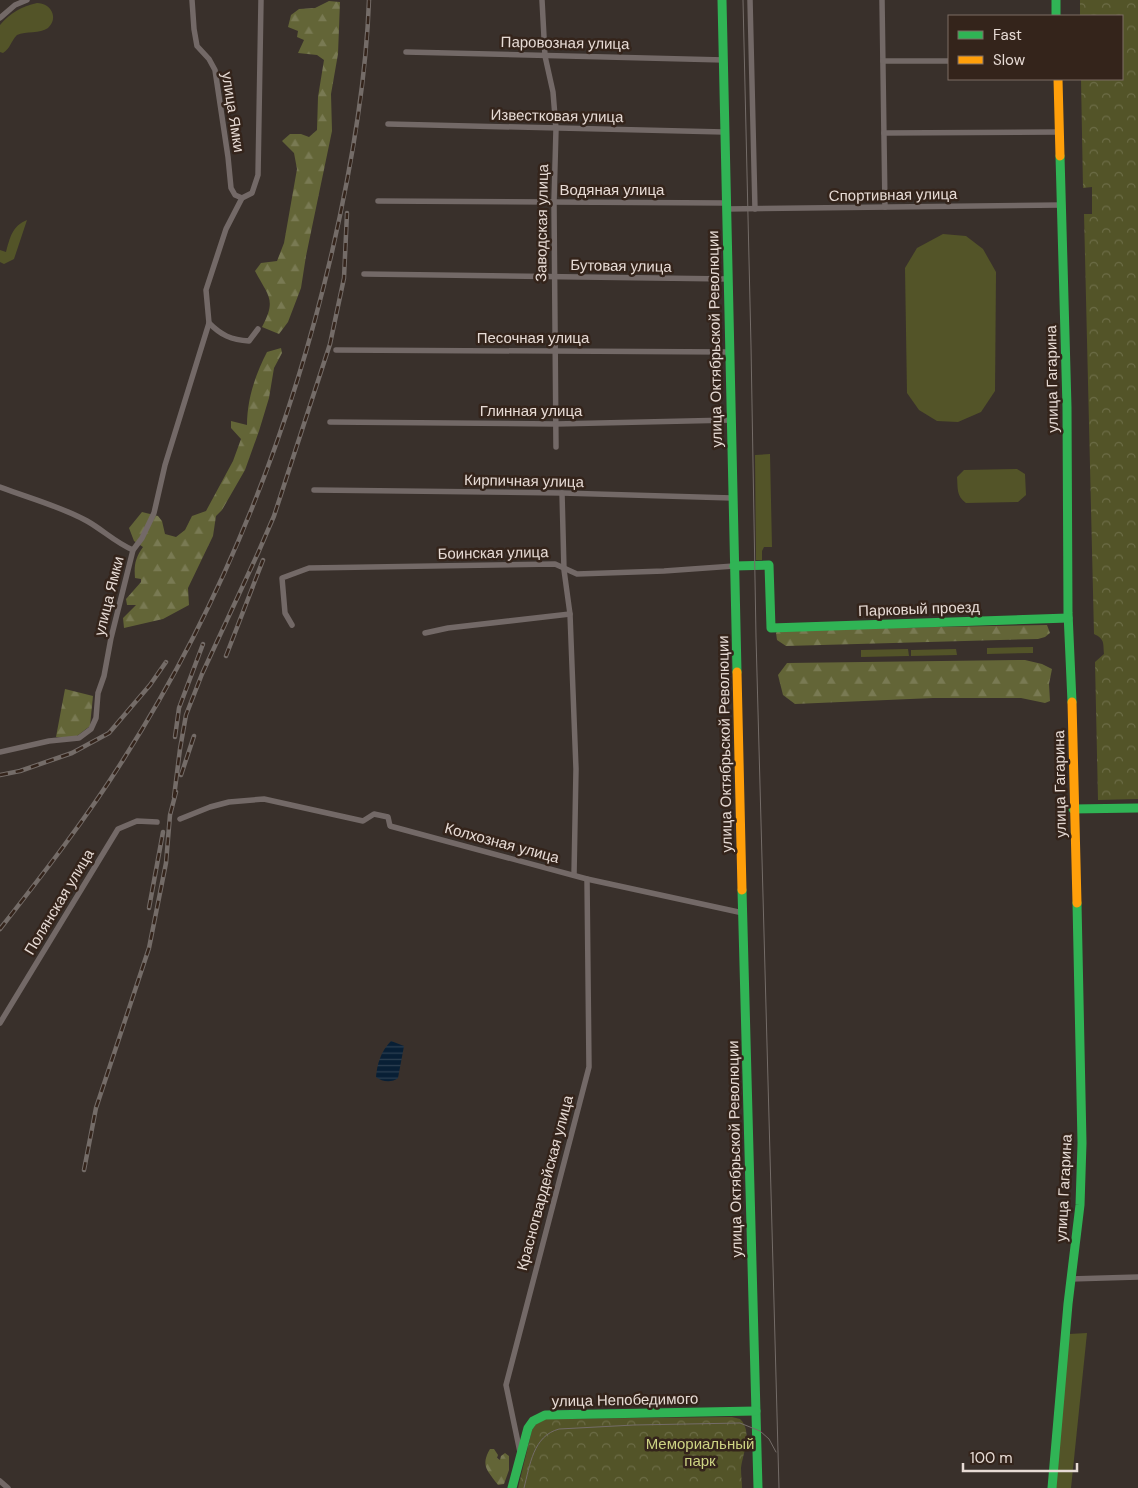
<svg xmlns="http://www.w3.org/2000/svg" width="1138" height="1488" font-family="'DM Sans',sans-serif">
	<style>
		.grass { fill: #535428 }
		.forest { fill: url(#forest-firs) }
		.park { fill: url(#park-crowns) }
		.water { fill: url(#water-rules) }
		.lines { fill: none; stroke-linecap: round; stroke-linejoin: round }
		.street { stroke: #736967; stroke-width: 5.5 }
		.fast { stroke: #30b455; stroke-width: 9 }
		.slow { stroke: #ff9f0a; stroke-width: 9 }
		.tram { stroke: #746c68; stroke-width: 1 }
		.rail-casing { stroke: #746c68; stroke-width: 4.5 }
		.rail { stroke: #34241b; stroke-width: 2.5; stroke-dasharray: 8; stroke-linecap: butt }
		.labels { text-anchor: middle; dominant-baseline: central; stroke-width: 5; stroke-linejoin: round; paint-order: stroke }
		.street-label { font-size: 15px; fill: #e7dbd5; stroke: #34241b }
		.park-label { font-size: 15px; fill: #cdd383; stroke: #34241b }
	</style>
	<defs>
		<pattern id="forest-firs" width="22" height="20" patternUnits="userSpaceOnUse" patternTransform="scale(1.25)"><rect width="22" height="20" fill="#636537"/><path d="M5 1l3.5 6h-7zM16 11l3.5 6h-7z" fill="#797a53"/></pattern>
		<pattern id="park-crowns" width="20" height="18" patternUnits="userSpaceOnUse" patternTransform="scale(1.25)"><rect width="20" height="18" fill="#535428"/><path d="M2 6a3 3 0 1 1 6 0M12 15a3 3 0 1 1 6 0" fill="none" stroke="#6c6c46"/></pattern>
		<pattern id="water-rules" width="6" height="5" patternUnits="userSpaceOnUse" patternTransform="scale(1.25)"><rect width="6" height="5" fill="#081f35"/><path d="M0 2.5h6" fill="none" stroke="#2c3f51"/></pattern>
	</defs>
	<rect width="100%" height="100%" fill="#39302b"/>
	<g class="grass">
		<path d="M37,3C51,3 59,18 48,28C40,34 26,31 17,35C11,41 10,49 3,53L0,52V25C11,12 21,7 37,3Z"/>
		<path d="M27,220L14,259L4,264L0,262V250L6,252C10,238 12,226 27,220Z"/>
		<path d="M943,234L966,236L983,249L996,272L995,391L981,412L958,422L937,421L919,410L907,393L905,268L917,248Z"/>
		<path d="M770,454L772,547H764L762,551V560H756L755,455Z"/>
		<path d="M1017,469L1025,474L1026,495L1018,502L966,503C956,496 958,488 957,477L964,470Z"/>
		<path d="M1033,647V653L987,654V648Z"/>
		<path d="M908,649L909,656L861,657V650Z"/>
		<path d="M956,649L957,655L911,656V650Z"/>
		<path d="M1087,1333L1071,1488H1054L1069,1334Z"/>
	</g>
	<g class="forest">
		<path d="M329,1L340,2L338,54L331,94L332,131L306,256L301,288L288,322L279,334L262,327C277,299 268,296 255,271L261,263L277,261L284,243L297,169L294,153L282,141L290,134H301L309,137L317,130L318,97L324,60L317,55L298,53L304,40L297,37L298,31L288,27L291,15L299,9L315,8Z"/>
		<path d="M281,348L282,353L274,368L269,398L259,431L245,470L222,510L216,516L213,536L188,588L189,605L163,619L124,628L123,618L136,605H127L126,599L141,582V579L135,578C134,566 135,558 143,547L134,541L129,528L142,512L158,516L162,521L165,534L176,537L185,530L192,516L206,511L233,461L241,439L231,428V421L247,425C247,400 255,375 267,352Z"/>
		<path d="M1047,625L1050,633L1045,637L1038,639L786,646L777,640L776,633L778,630Z"/>
		<path d="M1025,660L1042,664L1052,669L1049,684L1050,701L1045,703L1021,698H933L795,704L783,695L778,675L787,663Z"/>
		<path d="M65,689L93,696L90,726L73,739L56,737Z"/>
		<path d="M490,1449H494L498,1455L497,1458L500,1460L501,1456L505,1453L509,1456V1470L504,1484L498,1485C488,1471 480,1466 490,1449Z"/>
	</g>
	<g class="park">
		<path d="M1080,0H1138V799L1098,800L1095,662L1104,654C1103,643 1105,639 1094,634L1084,214H1092V187L1083,188L1081,79H1122V16H1080Z"/>
		<path d="M732,1417L740,1419C753,1431 743,1453 741,1468C741,1475 742,1482 742,1488H518L532,1430L536,1424L545,1419Z"/>
	</g>
	<path class="water" d="M391,1041L404,1046L398,1078C392,1083 382,1082 376,1077C377,1064 381,1051 391,1041Z"/>
	<g class="lines">
		<g class="street">
			<path d="M192,0L194,29L197,46L209,59L215,70L228,157L231,188L235,195L242,198"/>
			<path d="M542,0L545,56L553,92L556,129L554,202L556,447"/>
			<path d="M750,0L755,209"/>
			<path d="M882,0L885,207"/>
			<path d="M0,18L15,5L27,0"/>
			<path d="M406,52L724,60"/>
			<path d="M883,61H949"/>
			<path d="M388,124L724,132"/>
			<path d="M884,133L1059,132"/>
			<path d="M378,201L726,203"/>
			<path d="M726,209L1061,205"/>
			<path d="M364,274L728,279"/>
			<path d="M209,323C221,335 231,340 249,341L258,329"/>
			<path d="M336,350L730,352"/>
			<path d="M330,422L556,424L731,420"/>
			<path d="M0,487C29,498 60,506 87,521C103,530 116,543 133,550"/>
			<path d="M314,490L562,493L732,498"/>
			<path d="M562,493L564,570L570,614L576,769L574,875"/>
			<path d="M292,625L285,613L282,578L309,568L555,564L577,574L664,571L734,566"/>
			<path d="M425,633L448,628L570,614"/>
			<path d="M0,752L49,741L79,738L91,729L96,718L98,693L104,676L111,638L133,550L142,538L154,513L165,465L209,323L206,290L226,229L242,198L252,193L258,175L261,0"/>
			<path d="M180,819L210,807L229,802L264,799L363,821L374,814L388,817L390,826L587,879L743,913"/>
			<path d="M0,1023L118,829L137,821L157,822"/>
			<path d="M1070,1279L1138,1277"/>
			<path d="M520,1452L506,1385L589,1067L587,879"/>
			<path d="M0,1481L8,1488"/>
		</g>
		<g class="fast">
			<path d="M722,0L737,672"/>
			<path d="M1056,0V16"/>
			<path d="M1060,156L1067,407L1068,613L1072,702"/>
			<path d="M734,566L769,565L771,628L1068,618"/>
			<path d="M1073,809L1138,808"/>
			<path d="M742,890L758,1488"/>
			<path d="M512,1488L528,1428L533,1421L545,1415L756,1411"/>
			<path d="M1052,1488L1068,1304L1080,1205L1082,1143L1077,903"/>
		</g>
		<g class="slow">
			<path d="M1058,79L1060,156"/>
			<path d="M737,672L742,890"/>
			<path d="M1072,702L1077,903"/>
		</g>
		<g class="tram">
			<path d="M743,0L751,346L756,637L779,1488"/>
			<path d="M524,1488C530,1465 533,1436 559,1429L634,1425L740,1423L760,1431L769,1439L776,1452"/>
		</g>
		<defs>
			<g id="rail">
				<path d="M226,656L263,560"/>
				<path d="M175,737L179,708L203,644"/>
				<path d="M0,775L20,771L72,753L109,733L150,685L166,662"/>
				<path d="M181,775L194,736"/>
				<path d="M174,797L180,749L186,715L202,674L258,553L274,516L330,344L344,278L347,213"/>
				<path d="M149,908L163,832"/>
				<path d="M0,929C43,874 86,819 123,760C223,603 290,433 332,252C351,169 366,85 369,0"/>
				<path d="M84,1170L96,1108L149,948L166,863L170,815L176,792"/>
			</g>
		</defs>
		<use href="#rail" class="rail-casing"/>
		<use href="#rail" class="rail"/>
	</g>
	<g class="labels">
		<g class="street-label">
			<text transform="translate(565 43) rotate(1)">Паровозная улица</text>
			<text transform="translate(233 112) rotate(81)">улица Ямки</text>
			<text transform="translate(557 116) rotate(1)">Известковая улица</text>
			<text x="612" y="190">Водяная улица</text>
			<text transform="translate(893 195) rotate(-1)">Спортивная улица</text>
			<text transform="translate(542 223) rotate(-89)">Заводская улица</text>
			<text transform="translate(621 266) rotate(1)">Бутовая улица</text>
			<text x="533" y="338">Песочная улица</text>
			<text transform="translate(715 339) rotate(-91)">улица Октябрьской Революции</text>
			<text transform="translate(1052 379) rotate(-91)">улица Гагарина</text>
			<text x="531" y="411">Глинная улица</text>
			<text transform="translate(524 481) rotate(1)">Кирпичная улица</text>
			<text transform="translate(493 553) rotate(-1)">Боинская улица</text>
			<text transform="translate(109 596) rotate(-76)">улица Ямки</text>
			<text transform="translate(919 609) rotate(-2)">Парковый проезд</text>
			<text transform="translate(725 744) rotate(-91)">улица Октябрьской Революции</text>
			<text transform="translate(1060 784) rotate(-91)">улица Гагарина</text>
			<text transform="translate(502 843) rotate(15)">Колхозная улица</text>
			<text transform="translate(59 902) rotate(-59)">Полянская улица</text>
			<text transform="translate(735 1149) rotate(-91)">улица Октябрьской Революции</text>
			<text transform="translate(545 1183) rotate(-75)">Красногвардейская улица</text>
			<text transform="translate(1064 1188) rotate(-87)">улица Гагарина</text>
			<text transform="translate(625 1400) rotate(-1)">улица Непобедимого</text>
		</g>
		<g class="park-label">
			<text x="700" y="1444">Мемориальный<tspan x="700" dy="17">парк</tspan></text>
		</g>
	</g>
	<rect x="948" y="15" width="175" height="65" fill="#34241b" stroke="#7c6d65"/>
	<rect x="958" y="31" width="25" height="8" fill="#30b455" stroke="#7c6d65"/>
	<text x="993" y="40" font-size="15" fill="#e7dbd5">Fast</text>
	<rect x="958" y="56" width="25" height="8" fill="#ff9f0a" stroke="#7c6d65"/>
	<text x="993" y="65" font-size="15" fill="#e7dbd5">Slow</text>
	<path d="M963 1463v8h114v-8" fill="none" stroke="#e7dbd5" stroke-width="2.5"/>
	<text x="970" y="1463" font-size="15" fill="#e7dbd5" stroke="#34241b" stroke-width="4" paint-order="stroke">100 m</text>
</svg>
